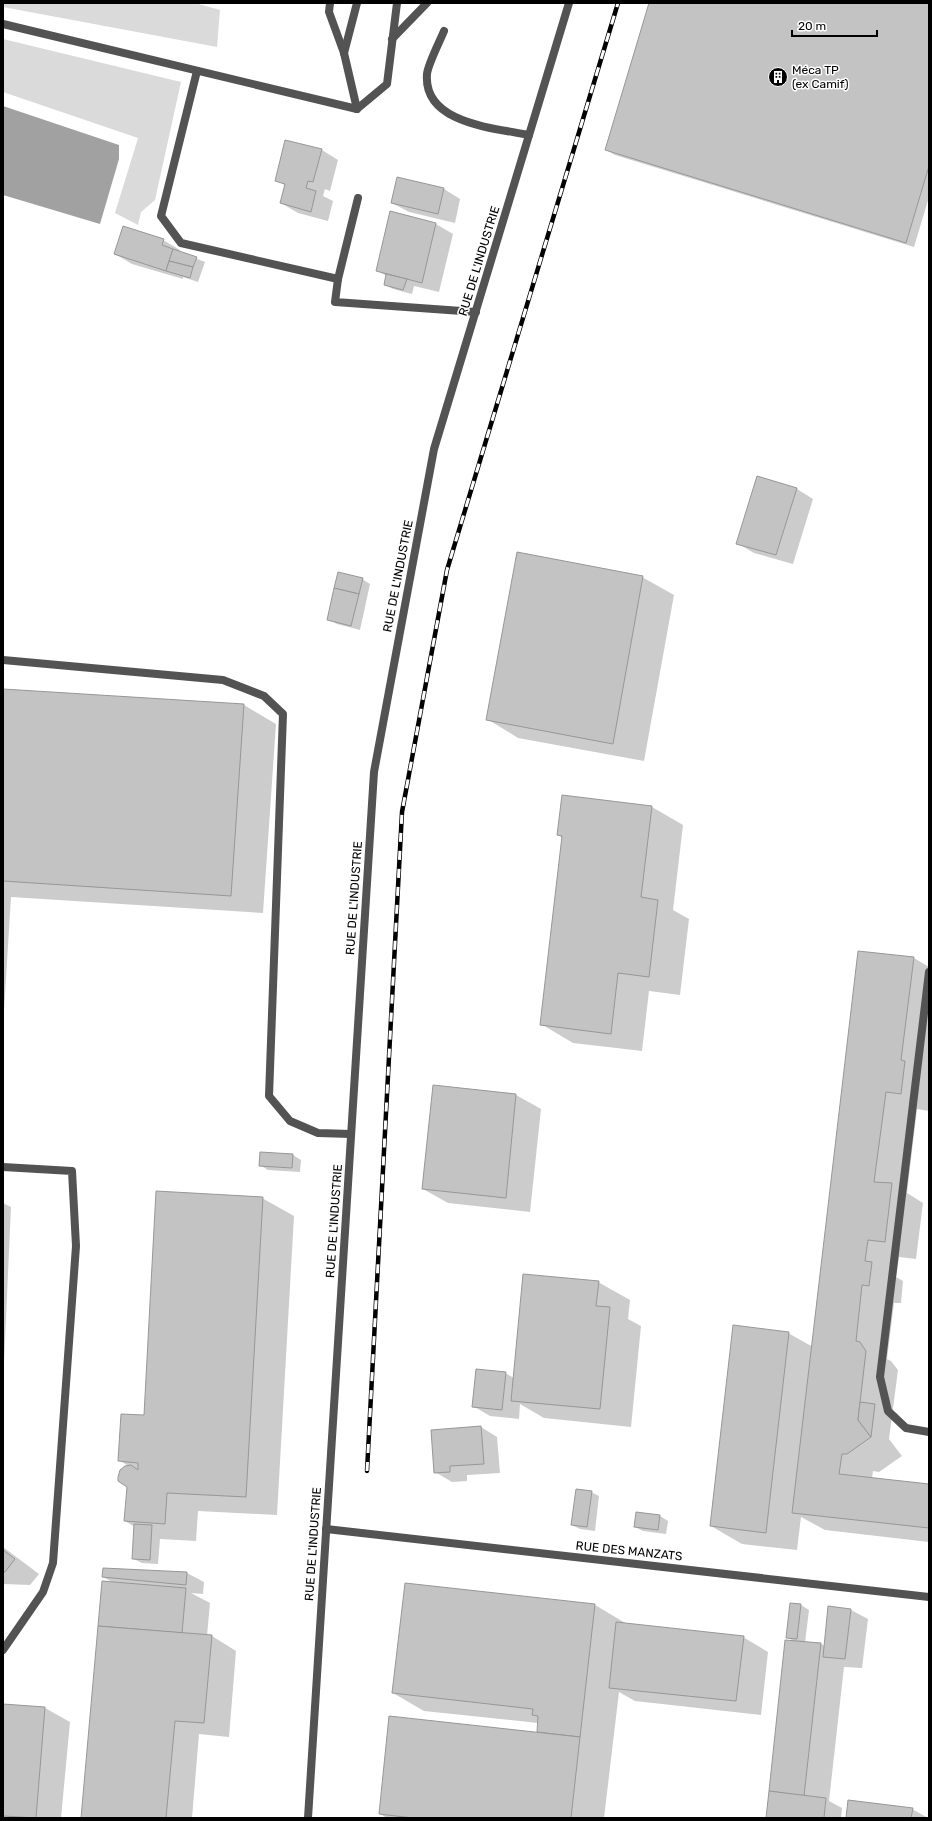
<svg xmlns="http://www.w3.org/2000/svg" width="932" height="1821" font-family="Rubik,sans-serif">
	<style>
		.green { fill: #dadada }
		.water { fill: #a1a1a1 }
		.shadow { fill: #0003 }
		.building { fill: #c3c3c3; stroke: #979797 }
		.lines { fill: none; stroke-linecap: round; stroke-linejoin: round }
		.lane { stroke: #535353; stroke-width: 8 }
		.street { stroke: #535353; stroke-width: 8 }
		.rail-casing { stroke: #000; stroke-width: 4.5 }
		.rail { stroke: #fff; stroke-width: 3; stroke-dasharray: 9; stroke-linecap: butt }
		.labels { text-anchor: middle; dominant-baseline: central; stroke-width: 3; stroke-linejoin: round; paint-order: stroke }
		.poi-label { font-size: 12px; fill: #000; stroke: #fff; text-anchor: start }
		.street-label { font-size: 12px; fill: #000; stroke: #fff }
	</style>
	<rect width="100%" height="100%" fill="#fff"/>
	<g class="green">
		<path d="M3,3H195L220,10L217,47L3,7Z"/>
		<path d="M3,39L181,82L155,200L141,212L138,225L115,213L138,138L3,92Z"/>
	</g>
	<path class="water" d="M3,106L119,145V159L100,224L3,195Z"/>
	<g class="shadow">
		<path d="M650,3H929V197L914,247L615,155L607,150Z"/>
		<path d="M322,150L338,160L330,191L325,189L323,196L333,201L328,221L298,213L281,203L286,186L276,180Z"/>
		<path d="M444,189L460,199L455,223L409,212L392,203Z"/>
		<path d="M391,213L436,224L453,234L439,292L414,286L412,294L393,289L385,285L387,276L377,271Z"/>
		<path d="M163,240L180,250L179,252L205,262L198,282L183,277V279L132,264L115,254Z"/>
		<path d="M797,489L813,499L793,564L754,553L737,543Z"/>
		<path d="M642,577L674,595L644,761L518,738L487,719Z"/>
		<path d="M362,579L370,584L360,630L337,624L328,619Z"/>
		<path d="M3,690L244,705L276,724L263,913L11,897L3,1027Z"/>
		<path d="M652,807L683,825L673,910L689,919L680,995L649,991L642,1051L573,1043L541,1024L563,838L558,835Z"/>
		<path d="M914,958L929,967V1111L917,1109L907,1193L923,1203L916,1259L899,1257L896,1277L903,1281L901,1303H894L887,1359L891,1361L898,1370L889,1439L902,1456L879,1472L873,1471L872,1478L929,1485V1542L825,1530L801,1517L797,1550L742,1544L711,1526L788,1333L813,1347Z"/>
		<path d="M434,1086L516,1095L541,1109L530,1212L448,1203L423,1189Z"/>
		<path d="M261,1153L293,1155L301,1160L300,1172L268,1170L260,1165Z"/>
		<path d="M262,1198L294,1216L277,1515L198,1511L196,1541L160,1539L158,1564L142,1563L134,1559L135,1527L125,1521L130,1467L119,1460Z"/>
		<path d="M3,1203L11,1207L3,1385Z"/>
		<path d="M598,1282L630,1300L628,1319L641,1326L631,1427L544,1418L520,1404L519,1419L490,1416L473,1406L505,1373L514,1378Z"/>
		<path d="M481,1427L497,1437L500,1473L467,1475V1481L452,1482L435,1472Z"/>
		<path d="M591,1492L599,1496L595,1531L580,1529L572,1525Z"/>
		<path d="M660,1516L668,1521L666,1534L643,1531L635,1527Z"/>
		<path d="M3,1547L39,1574L30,1585L3,1584Z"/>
		<path d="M104,1569L187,1573L204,1582L203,1594L191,1593L210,1603L207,1636H212L236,1651L229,1737L199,1734L192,1818H83L114,1583L103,1577Z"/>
		<path d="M406,1584L595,1605L627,1624L743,1637L768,1652L761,1715L635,1701L619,1692L604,1818H387L380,1814L538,1733V1723L424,1711L393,1693Z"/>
		<path d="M791,1604L801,1605L809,1610L805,1643L821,1644L825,1646L851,1610L868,1619L862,1668L844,1667L829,1801L842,1808L841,1818H767L795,1642L787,1637Z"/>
		<path d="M3,1705L45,1708L70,1722L61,1818H3Z"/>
		<path d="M912,1809L928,1818H847Z"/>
	</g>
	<g class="building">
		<path d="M649,3H929V166L906,243L605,150Z"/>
		<path d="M285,140L322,149L313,182L308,181L306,188L316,191L311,212L280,203L285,184L275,181Z"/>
		<path d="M397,177L444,188L438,214L391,203Z"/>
		<path d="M390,211L436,223L422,283L376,271Z"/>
		<path d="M123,226L164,239L162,245L173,249L166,271L114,254Z"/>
		<path d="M173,249L197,257L193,267L169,261Z"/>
		<path d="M169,261L193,267L190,278L166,271Z"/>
		<path d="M386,274L407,279L403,290L384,285Z"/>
		<path d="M757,476L797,488L776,555L736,544Z"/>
		<path d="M517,552L643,576L613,744L486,720Z"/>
		<path d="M338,572L363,578L359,594L334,588Z"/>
		<path d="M334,588L359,594L351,626L327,620Z"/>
		<path d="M3,689L244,704L231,896L3,881Z"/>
		<path d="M562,795L652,806L641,897L658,900L649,977L618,973L611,1034L540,1025L562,836L557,835Z"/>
		<path d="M858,951L914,957L901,1060L905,1061L901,1094L886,1092L874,1182L892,1183L885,1242L868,1240L865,1261L872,1262L869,1286L862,1285L856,1341L860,1342L866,1351L858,1420L871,1437L847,1454H842L839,1474L929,1484V1528L792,1513Z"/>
		<path d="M433,1085L516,1094L506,1198L422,1189Z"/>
		<path d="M260,1152L293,1154L292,1168L259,1166Z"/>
		<path d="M156,1191L263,1197L246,1497L167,1493L165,1524L124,1521L127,1487L118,1481V1477L120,1470L125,1466L131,1465L138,1470V1463L118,1461L121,1414L144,1415Z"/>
		<path d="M523,1274L599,1281L596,1306L610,1307L600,1409L511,1401Z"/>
		<path d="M733,1325L789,1332L766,1533L710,1526Z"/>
		<path d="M476,1369L506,1372L502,1410L472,1407Z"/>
		<path d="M860,1402L875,1404L871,1437L858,1420Z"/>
		<path d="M481,1426L484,1464L450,1466V1472L434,1473L431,1430Z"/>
		<path d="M576,1489L592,1491L587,1527L571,1525Z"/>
		<path d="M636,1512L660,1515L658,1530L634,1527Z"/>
		<path d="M134,1524L152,1525L150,1560L132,1559Z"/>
		<path d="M3,1550L15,1559L5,1572H3Z"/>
		<path d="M103,1568L187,1572L186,1585L102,1577Z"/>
		<path d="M102,1581L186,1588L182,1633L98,1626Z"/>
		<path d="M405,1583L595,1604L580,1737L537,1732L538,1716L532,1715L533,1709L392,1693Z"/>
		<path d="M790,1603L801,1604L797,1639L786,1638Z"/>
		<path d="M828,1606L851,1609L845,1659L823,1657Z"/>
		<path d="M616,1622L744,1636L736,1701L609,1688Z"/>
		<path d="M98,1626L212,1635L204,1723L175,1721L166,1818H81Z"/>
		<path d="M785,1640L821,1643L804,1796L769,1791Z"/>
		<path d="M3,1704L45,1707L36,1818L3,1816Z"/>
		<path d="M389,1716L580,1737L571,1818H413L379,1814Z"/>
		<path d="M769,1791L826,1798L824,1818H766Z"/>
		<path d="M848,1800L913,1808L911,1818H846Z"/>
	</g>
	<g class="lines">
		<g class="lane">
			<path d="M330,3L329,12L344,53L357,109L387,84L397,3"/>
			<path d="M3,24L357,109"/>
			<path d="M444,31C440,41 428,64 427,74C423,124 495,128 529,135"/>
			<path d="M392,39L427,3"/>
			<path d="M344,53L357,3"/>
			<path d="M197,71L161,216L181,243L338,279"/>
			<path d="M358,198L338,279L335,302L476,312"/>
			<path d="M3,660L223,680L264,696L283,714L269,1096L290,1121L318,1133L351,1134"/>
			<path d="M929,972L880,1377L888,1411L906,1428L929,1432"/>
			<path d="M3,1167L72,1171L76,1246L53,1563L43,1592L3,1650"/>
		</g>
		<g class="street">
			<path d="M326,1529L929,1597"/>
			<path d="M308,1818L374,772L434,449L569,3"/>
		</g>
		<defs>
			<path id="rail" d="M367,1471L402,812L447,570L618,3"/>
		</defs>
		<use href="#rail" class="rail-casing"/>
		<use href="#rail" class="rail"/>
	</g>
	<defs>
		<symbol id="building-disc" viewBox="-11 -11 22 22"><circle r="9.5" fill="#000" stroke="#fff"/><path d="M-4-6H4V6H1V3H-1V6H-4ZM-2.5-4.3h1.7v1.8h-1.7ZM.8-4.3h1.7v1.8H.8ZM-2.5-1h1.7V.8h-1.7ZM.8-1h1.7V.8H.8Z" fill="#fff"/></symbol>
	</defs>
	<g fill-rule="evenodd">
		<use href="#building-disc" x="767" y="66" width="22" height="22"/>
	</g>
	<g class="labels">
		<g class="poi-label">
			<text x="792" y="70">Méca TP<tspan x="792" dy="14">(ex Camif)</tspan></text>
		</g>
		<g class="street-label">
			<text transform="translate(479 261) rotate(-73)">RUE DE L'INDUSTRIE</text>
			<text transform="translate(398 576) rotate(-79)">RUE DE L'INDUSTRIE</text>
			<text transform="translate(354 898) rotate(-86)">RUE DE L'INDUSTRIE</text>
			<text transform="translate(334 1221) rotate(-86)">RUE DE L'INDUSTRIE</text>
			<text transform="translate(313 1544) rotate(-86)">RUE DE L'INDUSTRIE</text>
			<text transform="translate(629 1551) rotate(6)">RUE DES MANZATS</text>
		</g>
	</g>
	<rect width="932" height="1821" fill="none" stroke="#000000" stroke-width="8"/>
	<path d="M792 30v6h85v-6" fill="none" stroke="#000000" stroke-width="2"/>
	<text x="798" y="30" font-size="12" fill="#000000" stroke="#ffffff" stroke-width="3" paint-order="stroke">20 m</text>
</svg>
